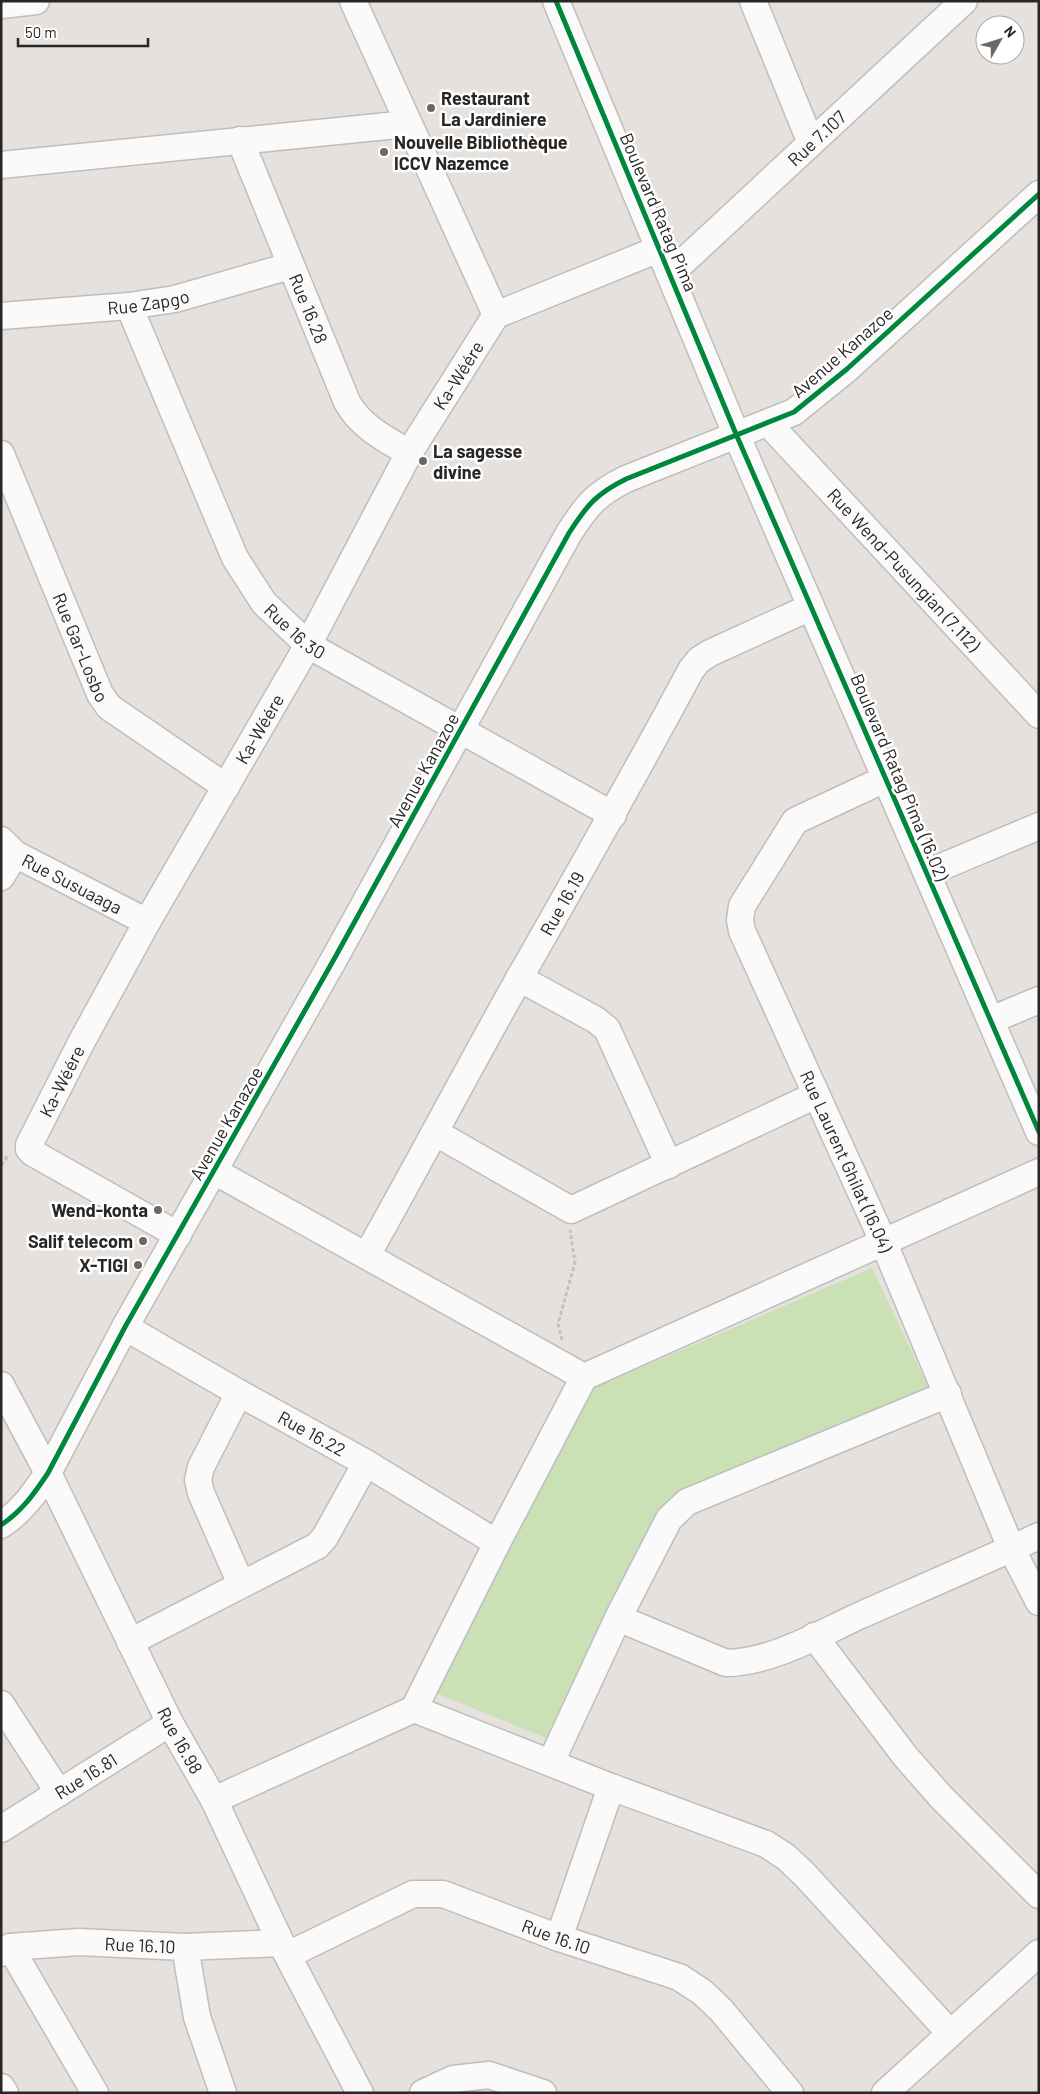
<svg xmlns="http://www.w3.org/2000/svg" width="1040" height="2094" font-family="Barlow,sans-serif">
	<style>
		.green { fill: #c9e1b4 }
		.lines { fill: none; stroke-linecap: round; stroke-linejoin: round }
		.minor-casing { stroke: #bfbdbe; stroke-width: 29 }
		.path { stroke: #c2c2c1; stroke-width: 3; stroke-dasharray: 4 2.5; stroke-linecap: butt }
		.minor { stroke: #fbfafa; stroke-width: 26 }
		.cycleway-casing { stroke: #fff; stroke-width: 8 }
		.cycleway { stroke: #00873e; stroke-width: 5 }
		.poi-dot { fill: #6a6866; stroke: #fff; stroke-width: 2 }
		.labels { text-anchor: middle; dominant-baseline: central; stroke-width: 5; stroke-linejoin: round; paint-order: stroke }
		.poi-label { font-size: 18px; font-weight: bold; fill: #272727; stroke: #fff; text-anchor: start }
		.street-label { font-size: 18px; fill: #272727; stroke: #fff }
	</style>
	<rect width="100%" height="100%" fill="#e6e1dc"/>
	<path class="green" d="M872,1268L935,1401L688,1505L563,1745L436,1693L585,1392Z"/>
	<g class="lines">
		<defs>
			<g id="minor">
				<path d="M353,1L496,315"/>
				<path d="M556,1L736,434L1039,1132"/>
				<path d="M753,1L811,143"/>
				<path d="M1,5L36,1"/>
				<path id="s1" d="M240,140L347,402C361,427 385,439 409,453"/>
				<path d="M1,165L407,124"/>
				<path id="s2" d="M670,274L964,1"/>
				<path id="s3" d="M129,306L235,558L264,603L308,645L613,815"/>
				<path id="s4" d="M1,316L129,306L175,299L290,266"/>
				<path id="s5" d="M768,423L1039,715"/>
				<path id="s6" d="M1,454L100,694L109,707L226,787"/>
				<path id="s7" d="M887,778L795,821L742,906L740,920L742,931L883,1241L1011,1548L1039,1602"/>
				<path id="s8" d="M1,840L15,854L147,922"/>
				<path d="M927,873L1039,826"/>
				<path d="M1,877L15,854"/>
				<path d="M519,978L596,1020L607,1029L669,1165"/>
				<path d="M991,1020L1039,1000"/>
				<path d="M436,1133L571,1210L816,1095"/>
				<path d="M214,1171L584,1377"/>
				<path id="s9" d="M178,1235L33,1153L29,1149V1145L82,1041L147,922L308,645L409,453L496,315L659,249"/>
				<path id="s10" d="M367,1255C419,1163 468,1069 520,977C578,875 636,773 691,670L699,660L710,653L811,607"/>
				<path id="s11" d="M125,1327L239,1393L366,1463L497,1543"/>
				<path id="s12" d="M1,1385L48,1473L170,1723L214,1800L281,1943L360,2093"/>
				<path d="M239,1393L201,1467L198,1480L201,1493L241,1584"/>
				<path d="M1,1525C22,1511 34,1494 48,1473L125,1327L333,961L569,533C587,505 596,494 626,479L794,412L847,369L1039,194"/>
				<path d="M618,1618L726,1663C773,1662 819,1634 861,1615C920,1589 980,1563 1039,1536"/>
				<path d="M814,1636L905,1756L941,1797L1039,1895"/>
				<path d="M130,1642L317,1546L325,1537L366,1463"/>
				<path d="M1,1704L59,1793"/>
				<path d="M414,1709L611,1787L766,1844L786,1857L805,1875L950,2033"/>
				<path d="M551,1762L618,1618L669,1519L687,1502L948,1394"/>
				<path d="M214,1800L414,1709L497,1543L584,1377L1039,1172"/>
				<path id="s13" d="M1,1829L170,1723"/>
				<path d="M559,1938L611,1787"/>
				<path d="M10,1947L95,2093"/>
				<path d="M185,1947L197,2017L223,2093"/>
				<path id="s14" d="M1,1953L10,1947L79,1942L185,1947L281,1943"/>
				<path id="s15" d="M288,1955L413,1894H443L559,1938L679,1977L702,1992L721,2010L790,2093"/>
				<path d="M1,2087L5,2093"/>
				<path d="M423,2093L453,2079L489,2075L543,2093"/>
				<path d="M885,2093L1039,1953"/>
			</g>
		</defs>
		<use href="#minor" class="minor-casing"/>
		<g class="path">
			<path d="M1,1165L9,1155"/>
			<path d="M562,1340L558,1324L575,1262L570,1230"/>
		</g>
		<use href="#minor" class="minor"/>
		<defs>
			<g id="cycleway">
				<path d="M556,1L736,434L1039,1132"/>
				<path d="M1,1525C22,1511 34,1494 48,1473L125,1327L333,961L569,533C587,505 596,494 626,479L794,412L847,369L1039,194"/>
			</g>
		</defs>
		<use href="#cycleway" class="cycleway-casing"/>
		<use href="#cycleway" class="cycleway"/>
	</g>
	<g class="poi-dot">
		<circle cx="431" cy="108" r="5"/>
		<circle cx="384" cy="152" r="5"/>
		<circle cx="423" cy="461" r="5"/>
		<circle cx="158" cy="1210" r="5"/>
		<circle cx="143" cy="1241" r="5"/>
		<circle cx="138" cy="1265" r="5"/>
	</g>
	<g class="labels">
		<g class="poi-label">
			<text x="441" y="98">Restaurant<tspan x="441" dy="21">La Jardiniere</tspan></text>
			<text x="394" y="142">Nouvelle Bibliothèque<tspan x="394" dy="21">ICCV Nazemce</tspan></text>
			<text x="433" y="451">La sagesse<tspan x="433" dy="21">divine</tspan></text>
			<text x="148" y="1210" text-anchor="end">Wend-konta</text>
			<text x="133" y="1241" text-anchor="end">Salif telecom</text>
			<text x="128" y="1265" text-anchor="end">X-TIGI</text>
		</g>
		<g class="street-label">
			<text stroke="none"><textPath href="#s2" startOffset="200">Rue 7.107</textPath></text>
			<text transform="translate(659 212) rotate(67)">Boulevard Ratag Pima</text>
			<text stroke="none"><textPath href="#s4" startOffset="148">Rue Zapgo</textPath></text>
			<text stroke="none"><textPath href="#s1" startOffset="182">Rue 16.28</textPath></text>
			<text transform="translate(842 352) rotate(-41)">Avenue Kanazoe</text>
			<text stroke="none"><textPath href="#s9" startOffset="1058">Ka-Wéére</textPath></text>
			<text stroke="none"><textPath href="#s5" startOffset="200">Rue Wend-Pusungian (7.112)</textPath></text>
			<text stroke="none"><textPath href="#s3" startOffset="369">Rue 16.30</textPath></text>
			<text stroke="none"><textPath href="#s6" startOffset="209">Rue Gar-Losbo</textPath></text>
			<text stroke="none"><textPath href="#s9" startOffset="652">Ka-Wéére</textPath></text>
			<text transform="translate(423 770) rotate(-61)">Avenue Kanazoe</text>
			<text transform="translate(900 777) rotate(67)">Boulevard Ratag Pima (16.02)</text>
			<text stroke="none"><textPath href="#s8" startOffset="84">Rue Susuaaga</textPath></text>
			<text stroke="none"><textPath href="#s10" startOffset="402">Rue 16.19</textPath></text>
			<text stroke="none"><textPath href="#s9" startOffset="248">Ka-Wéére</textPath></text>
			<text transform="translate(226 1123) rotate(-60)">Avenue Kanazoe</text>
			<text stroke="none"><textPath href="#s7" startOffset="480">Rue Laurent Ghilat (16.04)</textPath></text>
			<text stroke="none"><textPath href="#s11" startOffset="215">Rue 16.22</textPath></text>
			<text stroke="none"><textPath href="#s12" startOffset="398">Rue 16.98</textPath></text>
			<text stroke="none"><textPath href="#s13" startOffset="100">Rue 16.81</textPath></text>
			<text stroke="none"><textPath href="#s15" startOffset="290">Rue 16.10</textPath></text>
			<text stroke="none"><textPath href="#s14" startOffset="141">Rue 16.10</textPath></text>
		</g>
	</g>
	<rect width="1040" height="2094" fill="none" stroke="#272727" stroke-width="5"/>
	<g transform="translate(1000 40) rotate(51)"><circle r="24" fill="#ffffff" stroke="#a9a9a9"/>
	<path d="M0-4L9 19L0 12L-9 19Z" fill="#6a6866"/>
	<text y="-8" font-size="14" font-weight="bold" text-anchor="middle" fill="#272727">N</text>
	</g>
	<path d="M18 38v8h130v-8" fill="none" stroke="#272727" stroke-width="2.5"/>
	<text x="25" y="38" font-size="15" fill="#272727" stroke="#ffffff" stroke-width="4" paint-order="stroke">50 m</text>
</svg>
